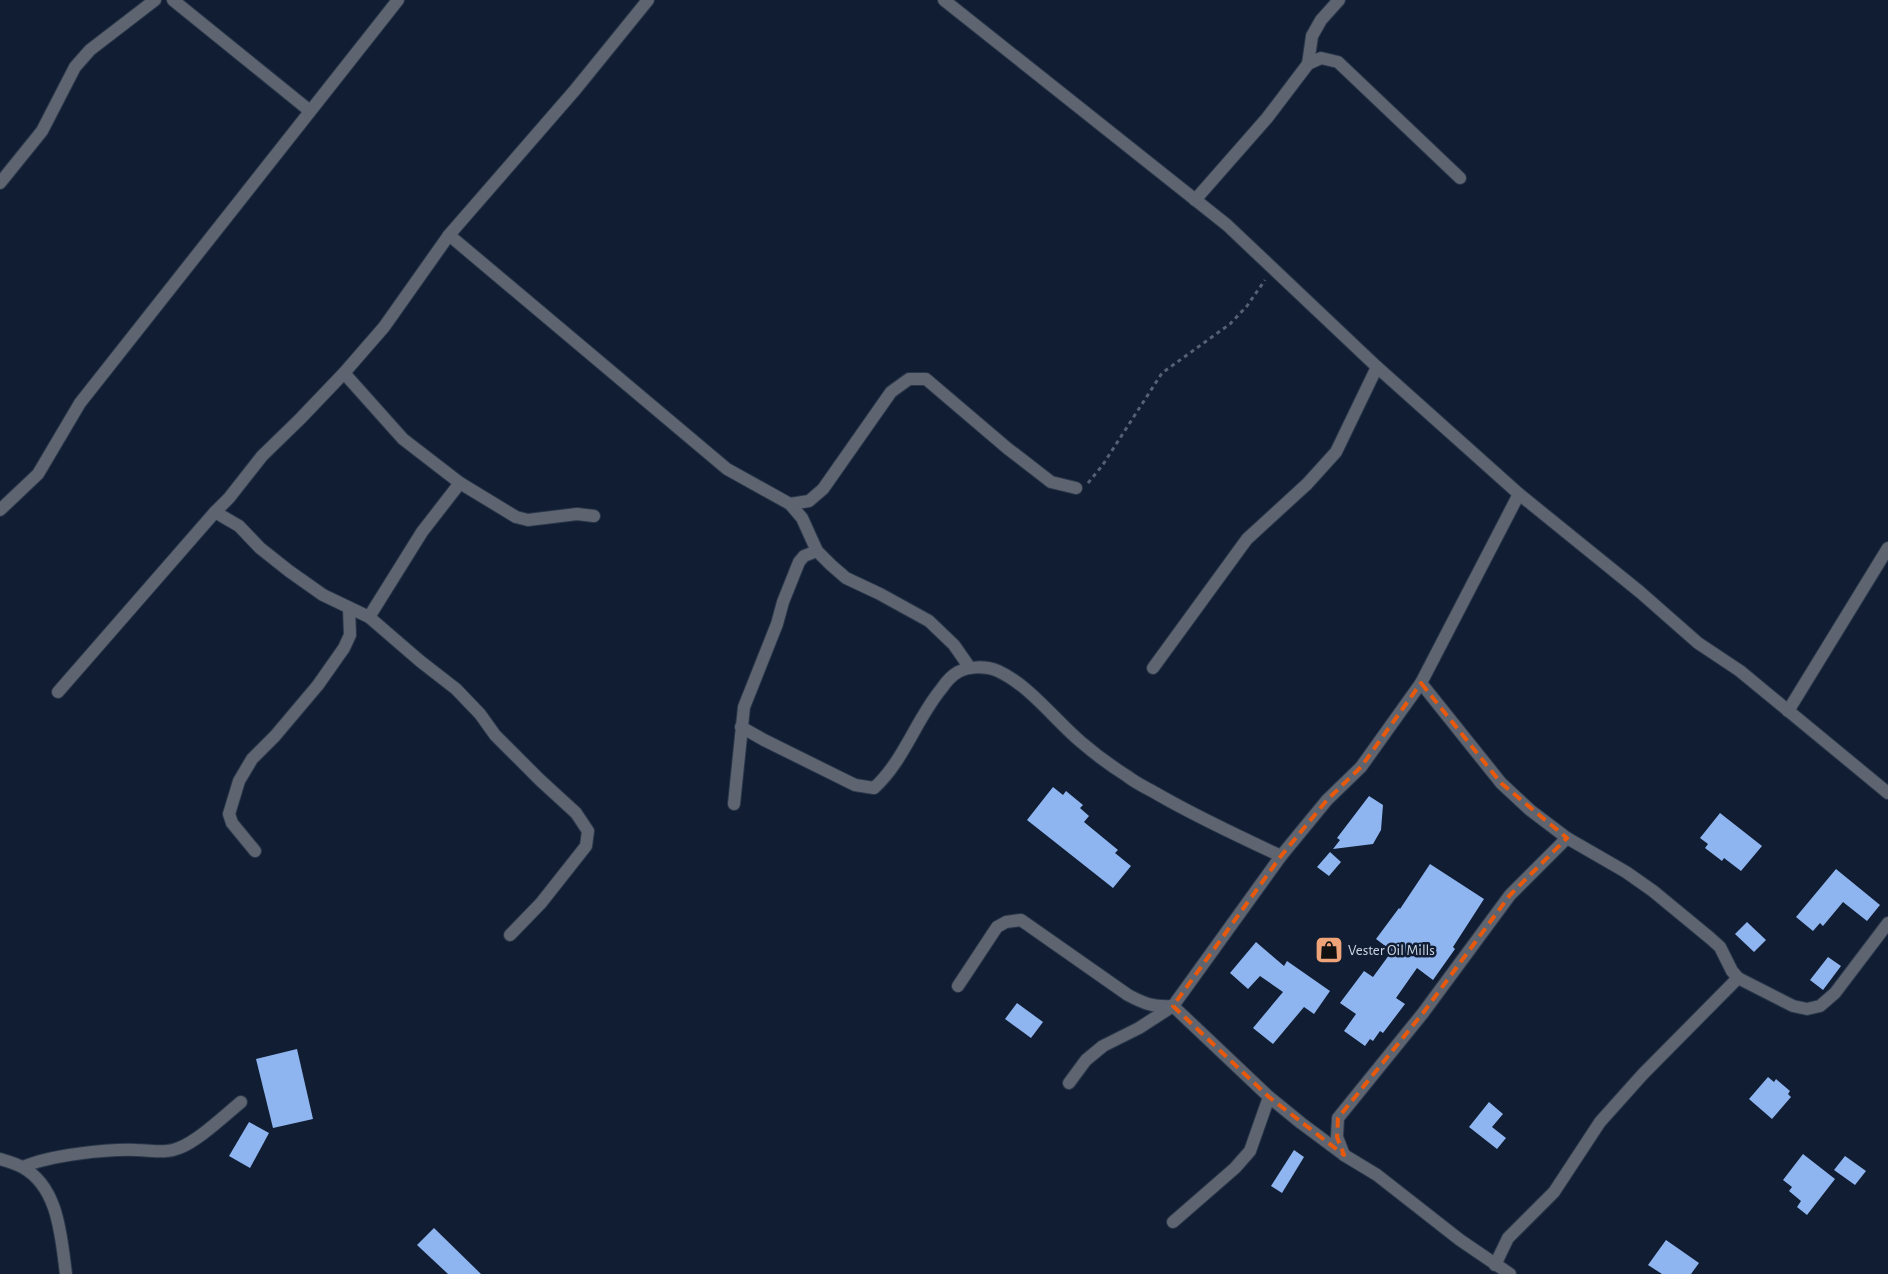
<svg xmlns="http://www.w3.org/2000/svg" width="1888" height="1274" font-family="'Alegreya Sans',sans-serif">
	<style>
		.building { fill: #8fb5f1 }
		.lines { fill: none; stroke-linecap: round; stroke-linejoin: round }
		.minor-casing { stroke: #2a374b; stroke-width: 14 }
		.path { stroke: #556073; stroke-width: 3; stroke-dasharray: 4 4; stroke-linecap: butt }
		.minor { stroke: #5e6571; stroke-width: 12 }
		.marked { fill: none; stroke: #e8590c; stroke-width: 4; stroke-dasharray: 10 6; stroke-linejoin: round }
		.labels { text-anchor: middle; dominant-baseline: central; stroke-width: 5; stroke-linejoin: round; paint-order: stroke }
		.poi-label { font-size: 15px; fill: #ccd5e4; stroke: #101d32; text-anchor: start }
	</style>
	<rect width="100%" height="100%" fill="#101d32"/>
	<g class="building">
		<path d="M1053,787L1063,795L1066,791L1083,805L1080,808L1089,816L1084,822L1118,850L1115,853L1131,866L1113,888L1027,820Z"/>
		<path d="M1369,796L1383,805L1381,830L1373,844L1333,849L1340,840L1337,838Z"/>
		<path d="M1720,813L1762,846L1741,871L1724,858L1722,861L1705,848L1708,844L1700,838Z"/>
		<path d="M1330,852L1341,862L1329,876L1317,867Z"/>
		<path d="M1430,864L1484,899L1453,947L1455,949L1433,980L1417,968L1396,998L1405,1004L1383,1033L1380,1031L1373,1041L1370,1039L1365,1046L1344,1031L1356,1014L1340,1003L1364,971L1373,977L1392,951L1376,939L1399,908L1400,909Z"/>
		<path d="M1836,869L1880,905L1867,921L1843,902L1823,926L1820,923L1813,931L1796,917Z"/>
		<path d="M1747,922L1766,940L1754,952L1735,934Z"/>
		<path d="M1256,942L1284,966L1287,961L1330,991L1314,1014L1304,1007L1273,1044L1253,1028L1283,992L1260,976L1248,989L1230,973Z"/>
		<path d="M1828,957L1841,966L1823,990L1810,980Z"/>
		<path d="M1017,1003L1043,1022L1031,1038L1005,1019Z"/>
		<path d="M297,1049L313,1119L273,1128L256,1059Z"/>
		<path d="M1768,1077L1774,1082L1776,1079L1790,1091L1788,1094L1791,1097L1772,1119L1749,1099Z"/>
		<path d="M1489,1102L1503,1114L1492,1127L1506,1138L1497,1149L1469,1127Z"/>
		<path d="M249,1122L269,1133L250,1168L229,1156Z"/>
		<path d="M1294,1150L1304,1157L1282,1193L1271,1186Z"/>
		<path d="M1803,1154L1835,1179L1807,1215L1797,1207L1801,1201L1789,1191L1792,1187L1783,1180Z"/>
		<path d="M1845,1156L1866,1171L1855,1185L1834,1170Z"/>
		<path d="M434,1228L481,1274H448L417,1245Z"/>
		<path d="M1666,1240L1699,1263L1691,1274H1662L1648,1265Z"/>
	</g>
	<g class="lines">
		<defs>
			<g id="minor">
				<path d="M173,0L310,111"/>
				<path d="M944,0L1227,225L1377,367L1519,494L1640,592L1698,643L1740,671L1888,793"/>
				<path d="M1308,64L1312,36L1321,20L1339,0"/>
				<path d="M0,183L42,131L75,67L90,50L155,0"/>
				<path d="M1195,200L1267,118L1308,64L1321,58L1338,62L1460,178"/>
				<path d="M449,235L727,469L790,504L802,518L817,551L831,565L846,578L880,594L929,621L954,645L970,668"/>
				<path d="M790,504L809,501L823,489L891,392L909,379H926L1007,448L1051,482L1076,488"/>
				<path d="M0,510L38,474L80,403L398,0"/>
				<path d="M215,512L239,526L260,548L289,571L323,595L369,617L420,661L456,689L480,714L495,735L540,780L576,813L588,831L586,846L541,903L510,935"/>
				<path d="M594,516L577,514L528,520L516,517L460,483L403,439L344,373L384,327L449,235L575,90L648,0"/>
				<path d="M369,617L422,532L460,483"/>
				<path d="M1153,668L1247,539L1307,484L1336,452L1377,367"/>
				<path d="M1421,683L1501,783L1530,810L1567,838L1626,872L1653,891L1710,938L1720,947L1732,971L1738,978L1793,1006L1807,1009L1820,1006L1835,993L1888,923"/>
				<path d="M58,692L215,512L229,498L262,456L300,419L344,373"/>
				<path d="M1788,711L1888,548"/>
				<path d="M741,727L764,740L855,785L874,788C904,761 916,719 942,688C946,682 951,676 958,672C969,666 986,666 998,671C1029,685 1055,720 1081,742C1095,754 1111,766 1127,776C1137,784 1149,789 1159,795C1199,818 1240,837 1281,856"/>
				<path d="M734,804L744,707L777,624L783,602L799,562L804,556L817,551"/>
				<path d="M255,851L232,823L229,814L239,781L252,759L275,736L318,685L344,648L350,635L349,608"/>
				<path d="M958,986L997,927L1006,922L1021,920L1128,995C1145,1004 1153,1007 1173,1006L1269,1097L1301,1123L1344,1155L1377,1175L1460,1240L1510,1274"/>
				<path d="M1069,1083L1086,1060L1103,1046L1139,1028L1173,1006L1281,856L1327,800L1361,767L1421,683L1519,494"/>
				<path d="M1344,1155L1337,1137L1338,1118L1423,1013L1510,895L1567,838"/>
				<path d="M0,1159C7,1161 15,1163 22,1167C59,1187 61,1237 66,1274"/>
				<path d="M23,1167C50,1155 107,1149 137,1150C151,1150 165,1154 179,1148C198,1141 224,1116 241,1102"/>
				<path d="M1173,1222L1235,1168L1250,1151L1269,1097"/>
				<path d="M1495,1265L1508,1238L1554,1192L1600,1122L1643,1074L1738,978"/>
			</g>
		</defs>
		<use href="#minor" class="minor-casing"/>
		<path class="path" d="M1088,483L1102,466L1162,373L1230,324L1247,306L1265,280"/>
		<use href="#minor" class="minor"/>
	</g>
	<path class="marked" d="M1421,683L1501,783L1567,838L1510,895L1423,1013L1338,1118L1337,1137L1344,1155L1269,1097L1173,1006L1281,856L1327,800L1361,767Z"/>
	<defs>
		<symbol id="shop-square" viewBox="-11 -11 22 22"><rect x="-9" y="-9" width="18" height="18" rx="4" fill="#efa378" stroke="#101d32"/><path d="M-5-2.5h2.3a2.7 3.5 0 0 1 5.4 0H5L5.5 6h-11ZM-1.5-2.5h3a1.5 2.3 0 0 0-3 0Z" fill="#111"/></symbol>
	</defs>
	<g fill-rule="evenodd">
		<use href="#shop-square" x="1313" y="934" width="32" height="32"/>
	</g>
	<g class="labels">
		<g class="poi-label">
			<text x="1348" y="950">Vester Oil Mills</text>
		</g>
	</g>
</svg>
